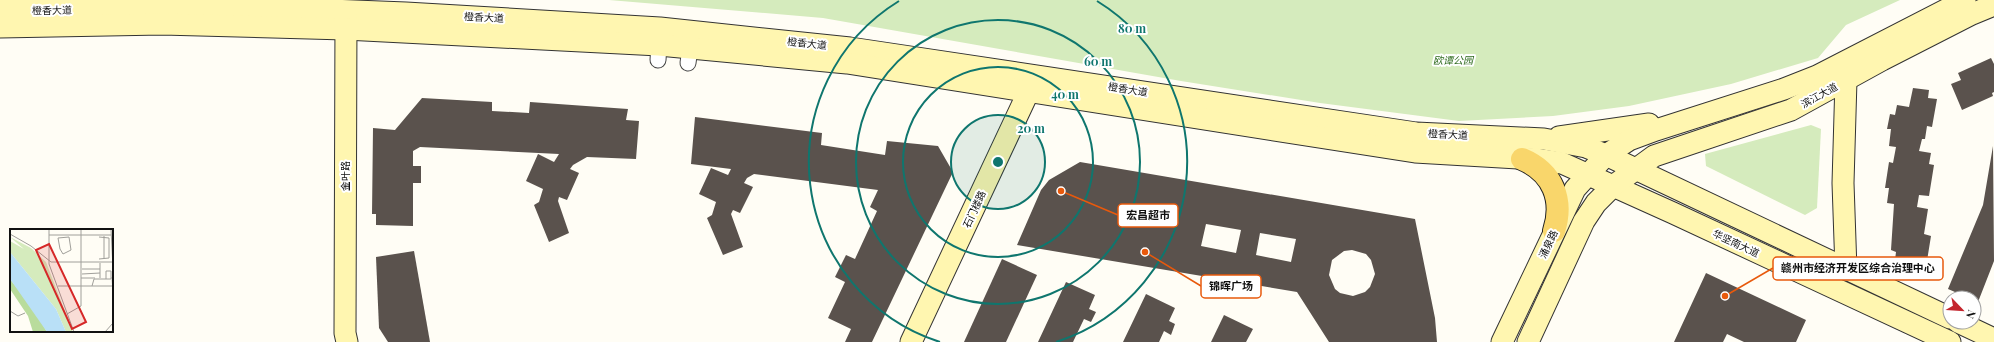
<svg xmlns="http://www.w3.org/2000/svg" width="1994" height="342" font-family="'Playfair Display','Noto Sans SC',serif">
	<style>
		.green { fill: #d5ebbd }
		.building { fill: #5a524d; fill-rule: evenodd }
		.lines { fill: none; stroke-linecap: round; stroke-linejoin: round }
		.street-casing { stroke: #444; stroke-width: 17 }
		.secondary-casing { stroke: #333; stroke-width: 23 }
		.primary-casing { stroke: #222; stroke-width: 24 }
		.street { stroke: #fff; stroke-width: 15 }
		.secondary { stroke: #fff6b0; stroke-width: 21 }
		.primary { stroke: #f9d66b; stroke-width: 22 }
		.ring { fill: none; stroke: #0f766e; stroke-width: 2 }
		.labels { text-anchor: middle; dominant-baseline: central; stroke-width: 4; stroke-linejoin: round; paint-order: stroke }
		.street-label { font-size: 10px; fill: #111; stroke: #fff }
		.park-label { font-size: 10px; font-style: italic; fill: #2f6b1f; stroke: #fff }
		.inset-road { fill: none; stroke: #a09f9a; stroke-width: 1 }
		.view { fill: #d62828; fill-opacity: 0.15; stroke: #d62828; stroke-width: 2 }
		.inset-edge { fill: none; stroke: #111; stroke-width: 2 }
		.centre { fill: #0f766e; stroke: #fff; stroke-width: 2 }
		.ring-label { font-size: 12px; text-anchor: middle; font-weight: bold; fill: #0f766e; stroke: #fff; stroke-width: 4; stroke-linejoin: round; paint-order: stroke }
		.leader { fill: none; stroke: #e8590c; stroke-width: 1.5 }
		.callout-dot { fill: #e8590c; stroke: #fff; stroke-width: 1.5 }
		.callout { fill: #fff; stroke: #e8590c; stroke-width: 1.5 }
		.callout-label { font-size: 11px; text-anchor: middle; font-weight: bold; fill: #111 }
	</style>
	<rect width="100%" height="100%" fill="#fffdf5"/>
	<g class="green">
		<path d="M609,0H1900L1846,25L1818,58L1731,84L1629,106L1553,116L1459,121L1320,103L1181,81L823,18Z"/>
		<path d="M1811,125L1821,129L1817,208L1805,215L1706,166L1705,154Z"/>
	</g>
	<g class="building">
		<path d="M1991,58L1994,64V92L1992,93L1993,96L1962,110L1951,84L1961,80L1958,73Z"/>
		<path d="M1913,88L1929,90L1928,98L1937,99L1932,127L1927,126L1925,139H1922L1919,151L1931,153L1929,164L1934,165L1929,196L1919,195L1917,207L1928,209L1924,234L1931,236L1926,267L1895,260L1896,252L1891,250L1894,204L1887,203L1889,188H1885L1889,162L1893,163L1896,147L1889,146L1891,129H1887L1890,114L1895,115L1897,105L1909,107Z"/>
		<path d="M422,98L492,102V111L529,113L530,102L628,109L626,120L639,121L636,159L587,157L573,165L570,169L579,173L567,200L559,197L558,201L569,233L549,242L534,205L539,202L543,189L526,181L538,154L554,162L559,154L420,147L413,151V166H421V183H413V226L376,225V214H372L373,128L395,130Z"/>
		<path d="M695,117L822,133L821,145L885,155L887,141L938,146L953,172L872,342H845L851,329L828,318L845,282L835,277L846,255L855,259L877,211L870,207L878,190L754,174L747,178L744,183L753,187L740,213L733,210L731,214L743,247L723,255L707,218L712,215L716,202L699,194L711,168L728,175L731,169L691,164Z"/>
		<path d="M1993,146L1994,261L1978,302L1974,300V298H1969L1948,289L1983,205Z"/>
		<path d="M1080,162L1415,219L1435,318L1437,342H1329L1297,292L1017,245L1041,190L1049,180ZM1206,224L1241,230L1236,253L1201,246ZM1260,233L1296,239L1291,262L1256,255ZM1352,250L1366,254L1371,260L1375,274L1370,287L1365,292L1353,296L1340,293L1335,289L1329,275L1332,260L1344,251Z"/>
		<path d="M414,251L430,342H388L379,328L376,257Z"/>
		<path d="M1002,259L1037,275L1006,342H964Z"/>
		<path d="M1706,273L1806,320L1796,342H1744L1727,334L1723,342H1674Z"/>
		<path d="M1066,282L1095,295L1089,309L1096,312L1091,322L1084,319L1073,342H1038Z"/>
		<path d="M1146,294L1175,308L1169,321L1175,324L1171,335L1164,331L1159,342H1123Z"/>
		<path d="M1224,315L1253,329L1246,342H1211Z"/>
	</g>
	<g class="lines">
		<defs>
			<g id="street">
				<path d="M658,60L659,45"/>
				<path d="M688,63L690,48"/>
			</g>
			<g id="secondary">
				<path d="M0,10L165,8L304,9L406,13L660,28L850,48L1416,133L1544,139L1586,147L1606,155L1950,318"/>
				<path d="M346,15L345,333L347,342"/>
				<path d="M0,27L162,24L345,29L659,45L847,63L1415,152L1535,159L1562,163L1673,213L1950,342"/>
				<path d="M1846,80L1843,183L1846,270"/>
				<path d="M1559,137L1649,124"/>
				<path d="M1958,322L1994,339"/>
				<path d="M911,342L1034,80"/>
				<path d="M1502,342L1575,189L1606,155L1629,140L1656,130L1784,89L1817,76L1965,0"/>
				<path d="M1528,342L1584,221L1596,203L1613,186L1654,156L1791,110L1882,60L1972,14L1994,5"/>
			</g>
			<path id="primary" d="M1522,159C1553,172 1564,200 1554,231"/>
		</defs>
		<use href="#street" class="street-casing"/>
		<use href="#secondary" class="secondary-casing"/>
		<use href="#primary" class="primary-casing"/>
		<use href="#street" class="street"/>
		<use href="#secondary" class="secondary"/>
		<use href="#primary" class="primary"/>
	</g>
	<circle cx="998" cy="162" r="47" fill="#0f766e" fill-opacity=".12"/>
	<g class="ring">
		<circle cx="998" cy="162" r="47"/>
		<circle cx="998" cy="162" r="95"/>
		<circle cx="998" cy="162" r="142"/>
		<path d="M940 342A189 189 0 0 1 899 1M1097 1A189 189 0 0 1 1056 342"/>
	</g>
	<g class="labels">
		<g class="street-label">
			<text transform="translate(52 10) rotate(-1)">橙香大道</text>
			<text transform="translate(484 17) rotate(3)">橙香大道</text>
			<text transform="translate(807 43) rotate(6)">橙香大道</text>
			<text transform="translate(1128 89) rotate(9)">橙香大道</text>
			<text transform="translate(1819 95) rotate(-29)">滨江大道</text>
			<text transform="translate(1448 134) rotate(3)">橙香大道</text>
			<text transform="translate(345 176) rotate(-90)">金叶路</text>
			<text transform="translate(974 209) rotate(-65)">石门楼路</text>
			<text transform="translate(1736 243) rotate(25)">华坚南大道</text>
			<text transform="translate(1548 244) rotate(-65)">涌泉路</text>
		</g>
		<g class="park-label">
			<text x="1453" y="60">欧谭公园</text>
		</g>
	</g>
	<g transform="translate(10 229)">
		<rect width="103" height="103" fill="#fffdf5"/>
		<path d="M0,8L21,19L36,33L63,103H56L46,80L0,23V12L14,20Z" fill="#d5ebbd"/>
		<path d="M0,50L25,82L37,103H23L18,87L0,60Z" fill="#b9dc9c"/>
		<path d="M0,23L46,80L56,103H37L0,50Z" fill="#b9e0f7"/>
		<path class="inset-road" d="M39,0V35L64,103M101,0L103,39M0,5L21,17L41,33H103M39,6H101M94,7V30M59,8L61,21L53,25L50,20L48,9ZM89,30L99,29V9L89,8M90,34V49M72,40H90M72,45L90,44M102,48L103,64M71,49H85M48,57H103M82,57L84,50H101V42H96V50M0,82L8,87L15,84M57,85L71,77V0M95,103L103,94"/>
		<path class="view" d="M39,15L76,93L62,100L26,21Z"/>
		<rect width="103" height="103" class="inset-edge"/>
	</g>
	<circle cx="998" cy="162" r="6" class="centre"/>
	<g class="ring-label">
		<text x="1132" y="33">80 m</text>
		<text x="1098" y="66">60 m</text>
		<text x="1065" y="99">40 m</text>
		<text x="1031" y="133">20 m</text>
	</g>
	<path class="leader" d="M1061 191L1118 215M1725 296L1773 268M1145 252L1201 286"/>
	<g class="callout-dot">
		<circle cx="1061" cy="191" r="4"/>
		<circle cx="1725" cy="296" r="4"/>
		<circle cx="1145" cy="252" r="4"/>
	</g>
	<g class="callout">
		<rect x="1118" y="204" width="60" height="23" rx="4"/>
		<rect x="1773" y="257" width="170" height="23" rx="4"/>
		<rect x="1201" y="275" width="60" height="23" rx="4"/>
	</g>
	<g class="callout-label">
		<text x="1148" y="219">宏昌超市</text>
		<text x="1858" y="272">赣州市经济开发区综合治理中心</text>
		<text x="1231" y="290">锦晖广场</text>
	</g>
	<g transform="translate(1962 310) rotate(115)"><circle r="19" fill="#ffffff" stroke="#a0a0a0"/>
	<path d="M0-3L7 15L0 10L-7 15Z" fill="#c4262e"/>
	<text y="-6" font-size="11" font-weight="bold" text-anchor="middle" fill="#111111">N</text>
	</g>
</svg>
